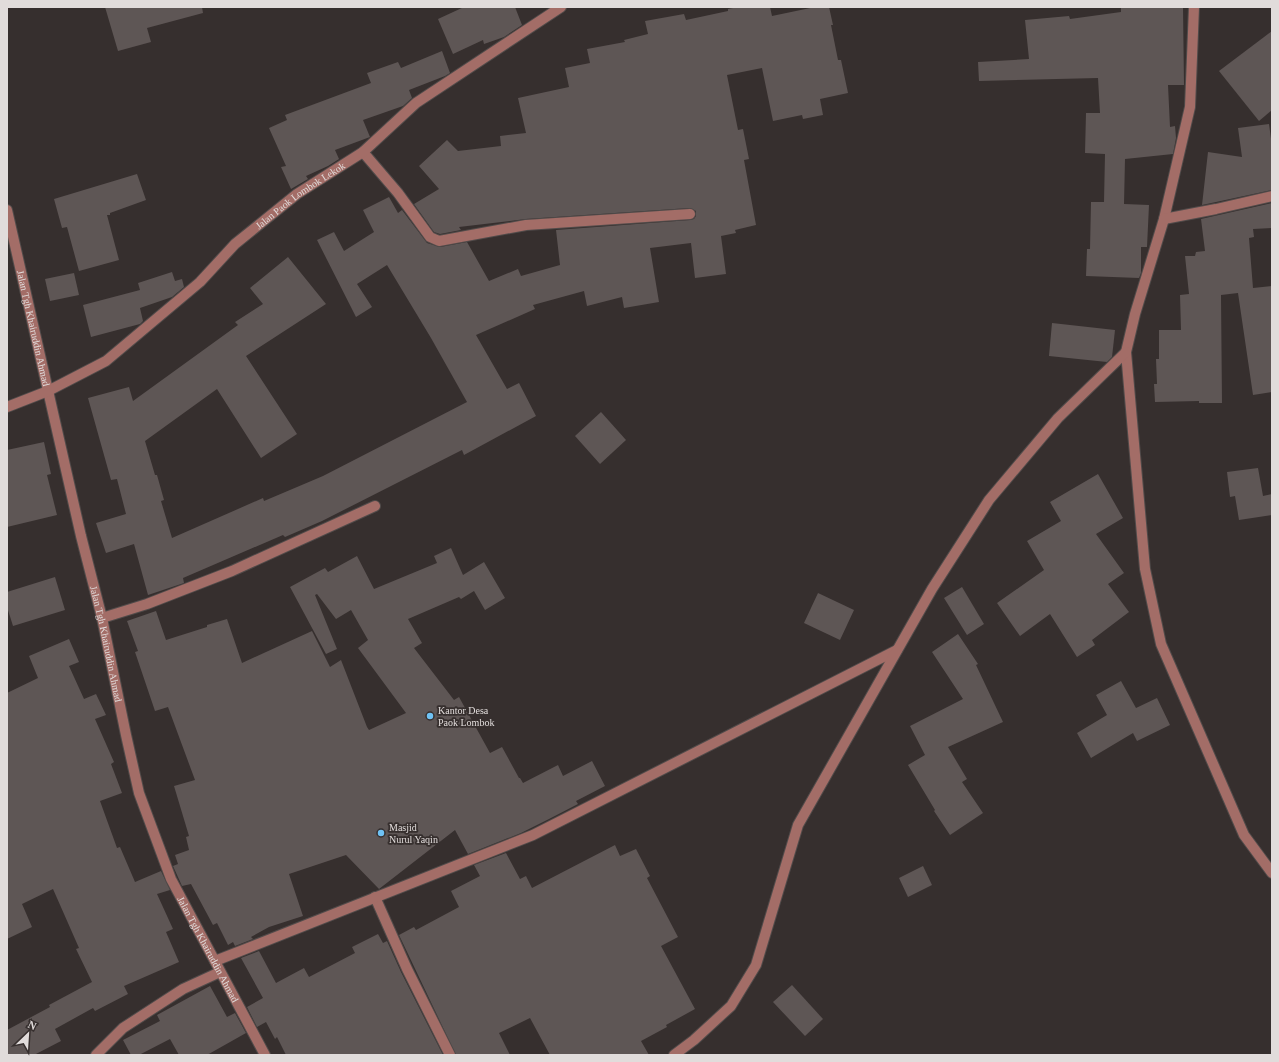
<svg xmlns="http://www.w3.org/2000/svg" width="1279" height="1062" font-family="Georgia,serif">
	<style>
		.building { fill: #5e5655 }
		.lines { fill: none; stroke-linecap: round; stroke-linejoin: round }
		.minor-casing { stroke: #514b4a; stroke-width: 12 }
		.minor { stroke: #a36d67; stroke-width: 10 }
		.poi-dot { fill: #6fc2f4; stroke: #362f2e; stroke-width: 1.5 }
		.labels { text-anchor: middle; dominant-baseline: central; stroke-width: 3.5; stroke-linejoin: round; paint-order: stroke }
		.street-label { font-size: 10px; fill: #e1dcdb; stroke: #362f2e }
		.poi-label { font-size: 10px; fill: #e1dcdb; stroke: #362f2e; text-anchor: start }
	</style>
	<rect width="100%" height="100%" fill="#362f2e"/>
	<g class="building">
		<path d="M105,7H202L203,13L147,28L151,42L118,51Z"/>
		<path d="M464,7H515L522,25L504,37L484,44L483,40L453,54L438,19Z"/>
		<path d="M738,7H770L772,16L815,7H829L833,25H831L838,60H841L848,93L820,99L823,115L803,119L802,115L773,121L762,68L727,75L738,130L743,129L749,159L744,160L756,225L735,230L736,233L721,236L726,274L695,278L691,243L650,248L659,302L624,308L622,297L587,306L584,291L533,305L535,309L476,335L507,389L519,383L536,416L464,455L462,450L322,521L285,537L283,535L183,578L184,583L148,595L134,544L106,553L96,523L126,514L117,479L111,480L88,398L129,387L133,401L238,325L235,322L263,304L250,288L288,257L326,304L246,356L297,434L261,458L217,389L145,441L155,475H157L164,500L161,501L172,538L263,498L264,501L323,476L467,402L431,338L387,265L357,284L372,307L356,317L317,240L334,232L344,251L374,232L363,210L389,197L398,213L402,210L427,243L440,247L467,242L489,281L518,269L521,276L560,265L556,230L690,220L694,219L696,216V211L690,208L526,219L459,227L461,230L440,234L434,232L414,204L439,189L419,166L447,140L458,151L501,146L500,136L526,133L518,98L569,87L565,68L590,63L587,49L625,42L624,40L648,34L645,21L684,14L686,20L728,11V9Z"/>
		<path d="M1121,7H1183L1184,85H1168L1170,127L1175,126L1176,138L1173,154L1125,159L1124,204L1149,205L1147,247H1141V273L1139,278L1086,276L1087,249H1090L1091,202H1104L1105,154L1085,153L1086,113H1100L1098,78L979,81L978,62L1029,59L1025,20L1069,16L1070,19L1121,12Z"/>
		<path d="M1272,31V110L1259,121L1219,71Z"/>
		<path d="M442,51L450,73L445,76L409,90L412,98L403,106L363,120L370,137L335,150L339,159L328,166L306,176L308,179L291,189L281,167L286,166L269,128L287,120L285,115L371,83L367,73L398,62L401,68Z"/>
		<path d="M1269,124L1272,146V190L1202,205L1208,152L1242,157L1238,128Z"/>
		<path d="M137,174L146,200L110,213V215H107L119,260L79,271L67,227L62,228L54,199Z"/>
		<path d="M1272,203V228L1253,229L1254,237L1249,238L1253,288L1272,286V392L1253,395L1238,293L1221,295L1222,403H1199V401L1155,402L1154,384H1157L1156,359H1159V330H1181L1180,295L1189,294L1185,256H1195L1196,252L1205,251L1201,219Z"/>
		<path d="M172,272L175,281L182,279L184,287L172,297L140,308L143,321L140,324L91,337L83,305L140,290L138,283Z"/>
		<path d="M74,273L79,295L50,301L45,279Z"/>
		<path d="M1052,323L1115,330L1112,357L1107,362L1049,356Z"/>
		<path d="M601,412L626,440L600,464L575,436Z"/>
		<path d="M44,442L51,474L47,475L57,515L7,527V450Z"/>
		<path d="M1258,468L1263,496L1272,494V515L1239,520L1235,496L1230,497L1227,472Z"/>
		<path d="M1098,474L1123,518L1096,534L1124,573L1108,584L1129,612L1092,640L1095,645L1077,657L1050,614L1020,636L997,603L1044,570L1027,541L1061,521L1050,502Z"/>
		<path d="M451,548L463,575L484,562L505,598L485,610L474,591L461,599L459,597L408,619L422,643L414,648L454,700L459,697L490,753L502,747L519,778H520L523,783L558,765L563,776L592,761L605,786L576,801L578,804L549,819L521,833L468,854L455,830L379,889L346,855L289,874L303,916L269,927L251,937L253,939L235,946L233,942L228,945L217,923L213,925L191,884L182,886L173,866L178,864L175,855L189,850L186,837L189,836L174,786L195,780L168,707L155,711L135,652L138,651L127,621L156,611L166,640L207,627V625L227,619L242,663L312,631L330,667L341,660L367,727L369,730L406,713L358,648L368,640L351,610L336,619L317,594L315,595L337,649L326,654L290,587L325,568L328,572L357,556L374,589L437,563L434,556Z"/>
		<path d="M55,577L65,610L13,626L7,607V592Z"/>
		<path d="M962,587L984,624L967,635L944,598Z"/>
		<path d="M818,593L854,610L840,640L804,623Z"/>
		<path d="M958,634L978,664L976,665L1003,722L948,747L967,779L962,782L983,813L950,835L934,811L935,810L908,765L925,755L910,726L963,699L932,652Z"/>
		<path d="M69,639L79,662L69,666L84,699L96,694L106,715L95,719L114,762L111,764L122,793L100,801L117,848L120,847L135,882L161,871L170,890L157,894L173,929L166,932L179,962L124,986L128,994L95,1011L93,1008L55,1029L61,1041L34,1055H7V1030L50,1007L49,1005L92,982L76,949L79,948L53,889L22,904L32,927L7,939V693L38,678L29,656Z"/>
		<path d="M1121,681L1136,708L1157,698L1170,725L1137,741L1133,733L1091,758L1077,733L1107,715L1096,695Z"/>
		<path d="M615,845L620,856L636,849L650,876L647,878L678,937L661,946L695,1009L666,1025L667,1027L641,1041L649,1055H550L530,1018L499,1033L510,1055H456L399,935L414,927L416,930L459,907L451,891L480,876L474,865L506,853L520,879L526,876L532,888Z"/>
		<path d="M923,866L932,885L908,897L899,878Z"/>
		<path d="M378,934L383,943L387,941L401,972L443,1055H286L277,1037L275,1039L266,1022L257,1027L247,1007L263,998L241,958L259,951L276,983L304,968L309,977L355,953L352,947Z"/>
		<path d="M792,985L823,1019L805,1036L773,1002Z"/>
		<path d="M210,986L227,1017L235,1013L246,1033L207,1055H179L170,1039L139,1055H131L123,1040L160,1021L157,1015Z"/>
	</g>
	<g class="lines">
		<defs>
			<g id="minor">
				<path d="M1194,7L1190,107L1164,219L1135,314L1126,352L1145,569L1161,644L1244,835L1272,873"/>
				<path d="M363,152L398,193L430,237L439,241L526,225L690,214"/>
				<path id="s1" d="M7,210L81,536L102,618L126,735L139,793L171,879L265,1055"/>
				<path d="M1164,219L1216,209L1272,196"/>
				<path id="s2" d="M7,407L48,391L106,361L200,282L235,244L297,194L363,152L416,103L561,7"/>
				<path d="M102,618L147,604L232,571L375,506"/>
				<path d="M375,897L407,969L450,1055"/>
				<path d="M215,961L533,835L897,650"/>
				<path d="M96,1055L123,1028L183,989L220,972"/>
				<path d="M674,1055L694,1040L731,1006L756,965L798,825L932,589L989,500L1058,418L1126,352"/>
			</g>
		</defs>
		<use href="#minor" class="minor-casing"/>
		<use href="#minor" class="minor"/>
	</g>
	<g class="poi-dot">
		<circle cx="430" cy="716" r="4"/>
		<circle cx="381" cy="833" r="4"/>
	</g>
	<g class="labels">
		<g class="street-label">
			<text stroke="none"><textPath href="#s2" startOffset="365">Jalan Paok Lombok Lekok</textPath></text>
			<text stroke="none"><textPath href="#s1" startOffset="121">Jalan Tgh Khairuddin Ahmad</textPath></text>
			<text stroke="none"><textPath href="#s1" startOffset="445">Jalan Tgh Khairuddin Ahmad</textPath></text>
			<text stroke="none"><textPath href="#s1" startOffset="769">Jalan Tgh Khairuddin Ahmad</textPath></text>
		</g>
		<g class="poi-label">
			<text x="438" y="710">Kantor Desa<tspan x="438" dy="12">Paok Lombok</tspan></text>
			<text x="389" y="827">Masjid<tspan x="389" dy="12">Nurul Yaqin</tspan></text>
		</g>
	</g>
	<rect width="1279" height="1062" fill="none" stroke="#e1dcdb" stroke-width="16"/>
	<g transform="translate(28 1034) rotate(25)" stroke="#362f2e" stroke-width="3" paint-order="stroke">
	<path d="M0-3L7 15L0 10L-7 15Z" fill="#e1dcdb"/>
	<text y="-6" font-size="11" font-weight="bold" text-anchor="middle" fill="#e1dcdb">N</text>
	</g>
</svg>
